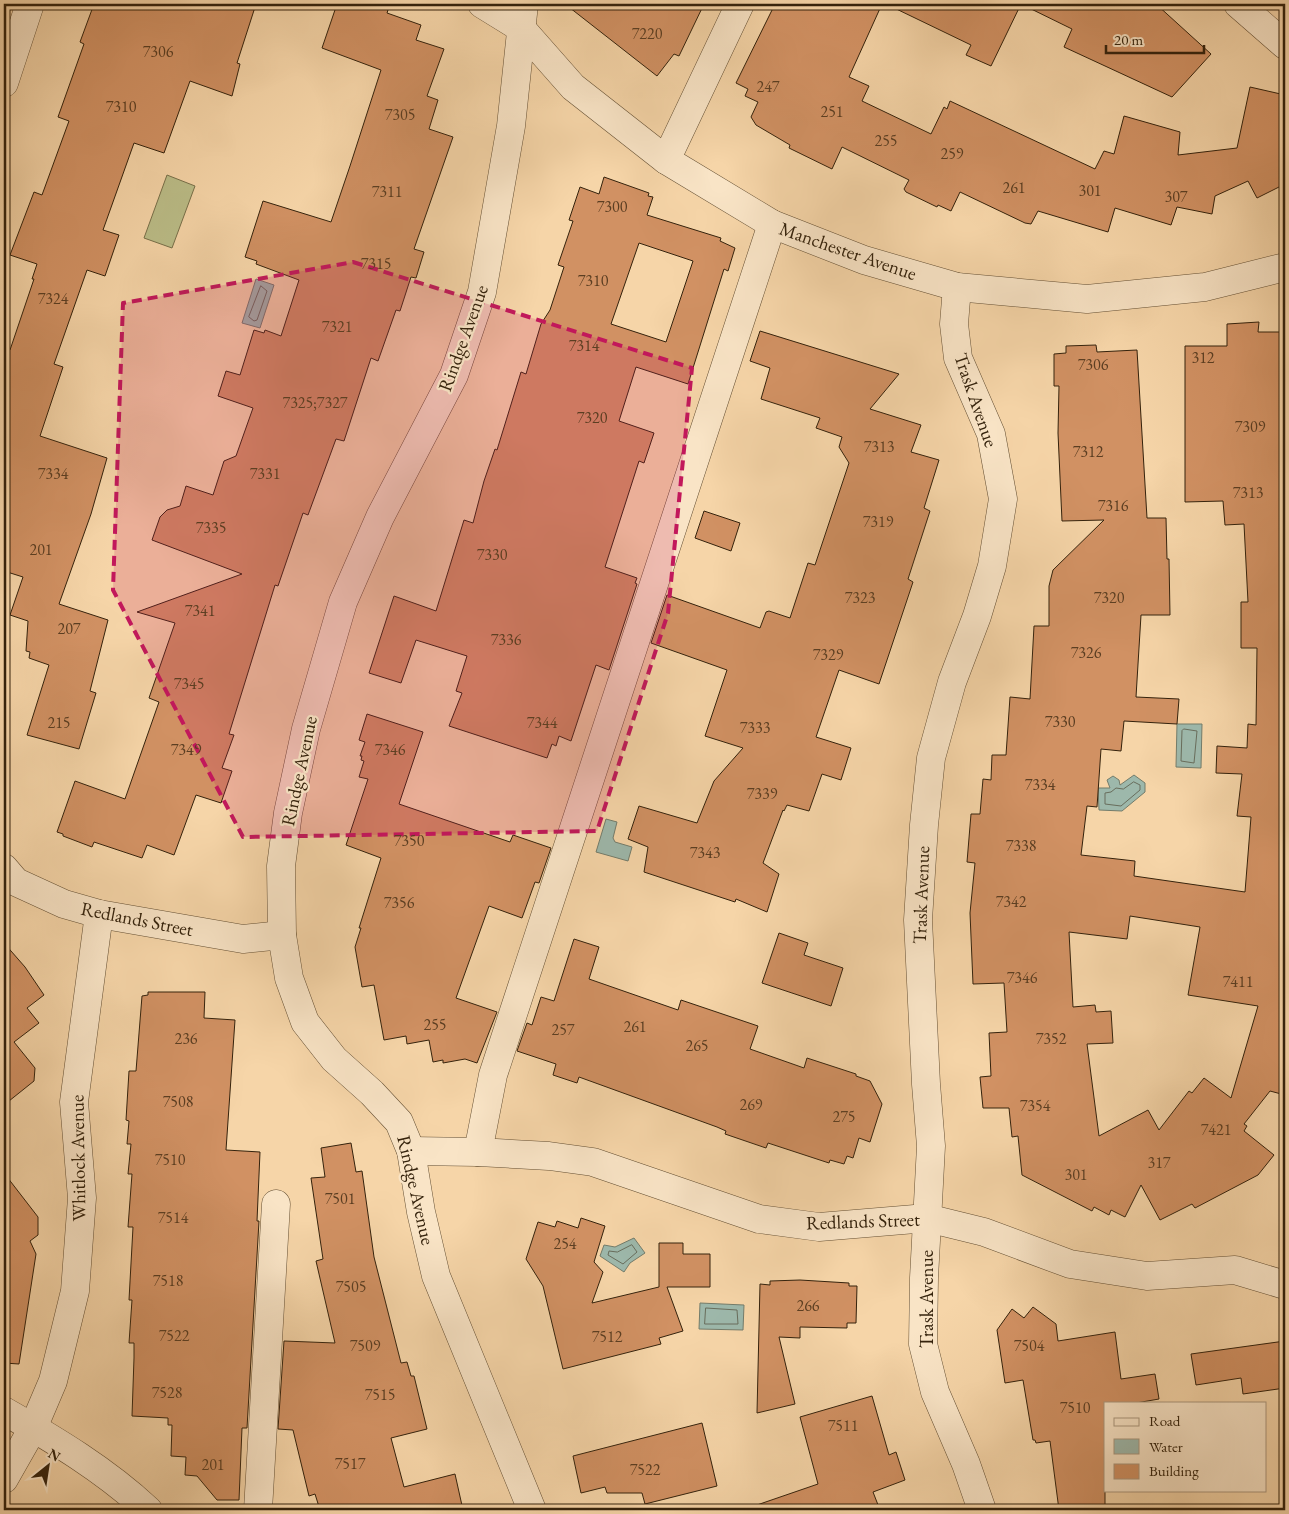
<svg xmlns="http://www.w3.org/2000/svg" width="1289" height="1514" font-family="'EB Garamond',serif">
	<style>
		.green { fill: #bbbd88; stroke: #78704a }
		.water { fill: #9db8ab; stroke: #737c6b }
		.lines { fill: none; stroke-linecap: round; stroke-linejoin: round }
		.shore { stroke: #686d5c; stroke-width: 1 }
		.building { fill: #d19163; stroke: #34220c; fill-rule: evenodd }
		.minor-casing { stroke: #644f33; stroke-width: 29 }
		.minor { stroke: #f9e4c6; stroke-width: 28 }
		.marked { fill: #c2185b; fill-opacity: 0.2; stroke: #c2185b; stroke-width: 4; stroke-dasharray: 10 6; stroke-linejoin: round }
		.labels { text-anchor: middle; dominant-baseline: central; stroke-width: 4.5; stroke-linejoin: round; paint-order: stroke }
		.number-label { font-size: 16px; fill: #5b3e22 }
		.street-label { font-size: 19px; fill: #34220c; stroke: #f9e4c6 }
	</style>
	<rect width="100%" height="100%" fill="#f6d5a8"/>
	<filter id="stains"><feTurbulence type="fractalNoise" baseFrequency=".004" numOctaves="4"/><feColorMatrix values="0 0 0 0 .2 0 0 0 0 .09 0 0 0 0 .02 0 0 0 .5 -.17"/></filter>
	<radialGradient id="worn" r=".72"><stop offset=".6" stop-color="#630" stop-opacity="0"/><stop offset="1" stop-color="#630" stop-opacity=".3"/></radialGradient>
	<path class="green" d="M167,175L195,186L172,248L144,238Z"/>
	<g class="water">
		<path d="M256,279L274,285L260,328L242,323Z"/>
		<path d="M1177,724H1202L1201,768L1176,767Z"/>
		<path d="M1134,775L1145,783V792L1122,811L1099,810L1098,788H1110L1107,780L1113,776L1119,780L1120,785Z"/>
		<path d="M606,819L617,822L613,838L615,842L632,847L628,861L596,852Z"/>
		<path d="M634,1238L645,1253L630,1263L624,1272L600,1256L604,1245L615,1247Z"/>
		<path d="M700,1303L744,1305L743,1330L699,1329Z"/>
	</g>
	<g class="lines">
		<g class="shore">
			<path d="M261,286L267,291L257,320L254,321L249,317Z"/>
			<path d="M1184,729L1197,731L1194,763L1181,761L1182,731Z"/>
			<path d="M1134,782L1140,785V790L1121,806L1105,804V793L1111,792L1116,788L1123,789Z"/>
			<path d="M632,1245L637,1252L623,1264L608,1255L609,1251L617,1252Z"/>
			<path d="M706,1308L737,1310L738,1324H705Z"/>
		</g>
	</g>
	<g class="building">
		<path d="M94,4H256L237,63L240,64L232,96L190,81L164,153L134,143L103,230L119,235L105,276L87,270L54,364L63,367L40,436L107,458L91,514L59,604L108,620L90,691L96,693L79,749L27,735L49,665L29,658L30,652L26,651L28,621L10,615L23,577L4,571V348L10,350L34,279H32L37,264L10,255L34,192L42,195L69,121L58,117L84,44L80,42Z"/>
		<path d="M337,4H370L388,10L387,13L421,25L416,40L444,49L427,96L438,100L429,129L453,137L414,249L424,252L416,278L411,277L400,311L396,310L378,361L371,358L344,441L336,439L308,515L303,513L278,586L275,585L229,734L234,735L222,768L232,771L221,803L196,795L174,855L147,845L142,858L94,842L92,847L63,836V834L57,832L75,781L125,799L159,702L149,698L175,623L137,612L242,574L152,540L160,517L167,510L180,506L186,486L213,495L224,461L236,456L253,408L218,396L226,371L240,375L254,330L264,333L265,330L281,336L299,280L256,264L257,261L245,257L263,201L331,222L350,166L381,70L322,48Z"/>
		<path d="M565,4H704L679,56L674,54L657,76Z"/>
		<path d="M775,4H882L849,77L869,86L862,101L931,134L944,107L947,109L950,101L1095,169L1104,151L1114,154L1124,116L1180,132L1178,155L1237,148L1250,87L1285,95V184L1257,198L1248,181L1215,196L1212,214L1177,207L1171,225L1115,208L1108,232L1038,211L1031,224L1025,223L960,192L951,211L938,205L937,207L906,192L904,189L909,180L842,147L832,169L789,148L790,145L756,125L751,117L758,102L745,96L748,89L736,83Z"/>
		<path d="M886,4H1156L1211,54L1172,97L1064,47L1072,29L1021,4L991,66L966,55L971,45Z"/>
		<path d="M604,177L649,193L648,196L653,197L647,215L721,238L720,241L735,248L728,271L724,269L688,384L636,367L619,421L654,433L644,463L639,461L605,567L637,578L635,583L637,584L609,670L596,665L571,741L559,736L556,746L552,744L547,758L449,726L462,693L456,691L467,656L416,640L401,683L369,673L394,596L436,611L464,520L473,523L484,481L495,449L497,450L521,372L526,374L541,324L550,310L564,267L558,265L573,221L569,220L580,187L599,194ZM639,243L693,261L666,342L611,324Z"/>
		<path d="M1259,322L1258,332H1285V1095L1270,1091L1244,1124L1247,1126L1244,1131L1274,1155L1258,1175L1195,1208L1192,1204L1160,1220L1141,1185L1125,1217L1111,1210L1109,1215L1094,1207L1092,1211L1022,1175L1018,1136L1012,1137L1009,1108H983L980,1077L991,1076L989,1033L1007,1032L1004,983L973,984L970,913L975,863L967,862L971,814H980L983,779L991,780L992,755H1006L1010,697L1030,699L1034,626H1049V586L1053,570L1104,520L1062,521L1058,433L1059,386H1054V354L1066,353V346L1096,345L1097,352L1137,350L1147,518H1166L1167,559H1169L1170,615H1141L1136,697L1179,699L1177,724L1124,721L1121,751L1101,749L1097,807L1087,806L1081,855L1135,861L1134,876L1245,892L1251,817L1237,816L1242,774L1216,773L1217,746L1247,748L1248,724L1256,725L1257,648H1241V602H1248L1244,524L1225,525L1223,501L1185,502V346H1227V324ZM1130,916L1200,927L1188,995L1258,1006L1231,1098L1204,1078L1192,1093L1189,1091L1159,1130L1148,1110L1099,1136L1087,1044L1113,1043L1111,1011L1096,1012L1095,1005L1073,1007L1069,932L1127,939Z"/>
		<path d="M760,331L899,374L870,409L921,425L911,452L939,460L924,508L930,511L908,579L913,582L879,684L839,670L816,737L851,748L841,780L822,774L809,811L787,805L784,811L783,810L763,863L779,874L767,912L736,899L735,902L644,872L648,847L628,839L639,806L697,823L714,781L743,748L705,736L727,670L651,643L667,595L760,628L766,612L769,611L790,618L808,563L815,565L849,463L839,447L842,437L816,428L820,418L761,399L770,368L750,361Z"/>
		<path d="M704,511L740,523L731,551L695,538Z"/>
		<path d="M367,714L423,732L399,804L510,842L513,835L551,848L539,883L535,882L522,918L489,906L456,998L497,1012L477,1063L465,1059L443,1063V1060L433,1062L429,1040L407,1044L406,1036L384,1040L374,985L362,987L355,947L361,928H359L381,858L346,845L368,779L359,777L364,761L361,760L362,756H360L365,742L359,740Z"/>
		<path d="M779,933L808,943L804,955L843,968L831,1006L762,983Z"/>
		<path d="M574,939L599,947L589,979L678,1010L681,1000L758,1026L750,1049L804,1068L807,1058L856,1074V1076L870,1081L882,1104L870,1142L859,1138L853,1158L847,1156L844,1164L830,1160L829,1163L768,1143L766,1148L725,1134L726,1131L717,1127L579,1077L577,1083L553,1075L556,1064L517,1051L527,1023L532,1025L541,997L554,1001Z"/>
		<path d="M4,943L25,967L44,995L27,1008L39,1023L14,1042L35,1068L34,1081L4,1105Z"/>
		<path d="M148,992H205L204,1018L235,1020L226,1150L260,1152L257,1221H259L247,1428H242L239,1500H217L197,1476L185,1475L186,1457L171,1456L172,1425H168V1418L132,1416L134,1358V1343H129L132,1300H129L133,1227H128L132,1174H128L131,1144H127L129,1121L126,1120L129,1071H136L142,996L148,995Z"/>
		<path d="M351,1143L356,1172L362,1171L374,1257L401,1363L407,1362L411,1376H414L427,1429L391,1438L404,1487L455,1474L463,1510H320L315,1494L309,1496L293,1430L278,1429L284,1341L335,1343L316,1261L323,1259L311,1178L325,1177L321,1148Z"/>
		<path d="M4,1173L38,1217V1235L30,1241L36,1254L19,1364L4,1363Z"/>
		<path d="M581,1218L605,1226L594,1262L603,1272L592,1303L659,1287V1243H683V1254H710V1287H667L683,1331L659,1338L661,1344L563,1369L543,1286L526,1259L538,1222L555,1227L557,1221L578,1228Z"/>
		<path d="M800,1280L849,1283V1286H857L856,1323H847V1328L800,1327V1338L779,1337L795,1404L757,1413L760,1284L770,1285V1281Z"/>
		<path d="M1033,1307L1056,1324L1058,1341L1115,1332L1121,1379L1155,1374L1159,1399L1136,1403H1105V1510H1059L1050,1441L1036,1443L1035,1440H1033L1023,1380L1005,1383L997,1330L1012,1309L1024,1318Z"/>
		<path d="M1285,1341V1388L1243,1394L1241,1378L1196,1385L1191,1354Z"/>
		<path d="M872,1396L889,1455L896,1452L905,1480L873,1492L880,1510H755L754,1506L818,1484L800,1417Z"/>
		<path d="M702,1423L717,1486L645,1504L642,1493H607L605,1487L581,1493L573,1456Z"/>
	</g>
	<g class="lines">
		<defs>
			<g id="minor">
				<path d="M482,4L521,28L573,87L666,160L772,224L864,260L957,287L1087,299L1205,287L1285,267"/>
				<path d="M524,4L511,126L482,292L454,375L380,517L343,602L306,729L288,813L281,866L282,935L289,978L305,1022L334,1059L372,1093L399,1122L411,1151L421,1212L436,1276L532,1510"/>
				<path d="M1238,4L1285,45"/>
				<path d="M4,83L30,4"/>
				<path d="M666,160L740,4"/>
				<path d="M957,287L954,324L958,358L991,434L1003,499L992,566L977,616L952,682L931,758L924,825L918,920L926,1084L931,1146L924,1278L923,1344L935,1392L966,1464L982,1510"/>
				<path d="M4,868L16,882L64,904L99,914L243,939L282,935"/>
				<path d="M411,1151L478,1152L549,1156L593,1162L759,1219L819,1227L927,1218L984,1232L1070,1264L1147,1276L1235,1270L1285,1285"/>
				<path d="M478,1152L493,1075L772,224"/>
				<path d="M4,1411C55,1440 105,1470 148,1510"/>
				<path d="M4,1479L33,1428L53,1381L75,1291L82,1198L74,1102L99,914"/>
				<path d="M258,1510L276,1204"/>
			</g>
		</defs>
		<use href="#minor" class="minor-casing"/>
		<use href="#minor" class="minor"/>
	</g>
	<path class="marked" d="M353,262L692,368L668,613L597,831L243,837L113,590L123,303Z"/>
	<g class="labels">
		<g class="number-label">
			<text x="647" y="33">7220</text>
			<text x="158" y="51">7306</text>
			<text x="768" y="86">247</text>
			<text x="121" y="106">7310</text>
			<text x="832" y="111">251</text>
			<text x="400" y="114">7305</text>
			<text x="886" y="140">255</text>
			<text x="952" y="153">259</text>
			<text x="1014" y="187">261</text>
			<text x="1090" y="190">301</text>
			<text x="387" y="191">7311</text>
			<text x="1176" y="196">307</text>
			<text x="612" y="206">7300</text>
			<text x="376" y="263">7315</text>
			<text x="593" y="280">7310</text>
			<text x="53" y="298">7324</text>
			<text x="337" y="326">7321</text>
			<text x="584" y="345">7314</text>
			<text x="1203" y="357">312</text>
			<text x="1093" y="364">7306</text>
			<text x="315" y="402">7325;7327</text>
			<text x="592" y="417">7320</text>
			<text x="1250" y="426">7309</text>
			<text x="879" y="446">7313</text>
			<text x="1088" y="451">7312</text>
			<text x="53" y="473">7334</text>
			<text x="265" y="473">7331</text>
			<text x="1248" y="492">7313</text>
			<text x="1113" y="505">7316</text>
			<text x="878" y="521">7319</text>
			<text x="211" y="527">7335</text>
			<text x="41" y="549">201</text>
			<text x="492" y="554">7330</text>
			<text x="860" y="597">7323</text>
			<text x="1109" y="597">7320</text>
			<text x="200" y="610">7341</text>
			<text x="69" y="628">207</text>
			<text x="506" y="639">7336</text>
			<text x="1086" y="652">7326</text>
			<text x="828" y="654">7329</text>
			<text x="189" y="683">7345</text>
			<text x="1060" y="721">7330</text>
			<text x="59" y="722">215</text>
			<text x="542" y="722">7344</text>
			<text x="755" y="727">7333</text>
			<text x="186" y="749">7349</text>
			<text x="390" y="749">7346</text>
			<text x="1040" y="784">7334</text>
			<text x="762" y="793">7339</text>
			<text x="409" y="840">7350</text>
			<text x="1021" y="845">7338</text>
			<text x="705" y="852">7343</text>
			<text x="1011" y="901">7342</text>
			<text x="399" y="902">7356</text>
			<text x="1022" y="977">7346</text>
			<text x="1238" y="981">7411</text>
			<text x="435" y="1024">255</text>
			<text x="635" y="1026">261</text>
			<text x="563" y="1029">257</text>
			<text x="186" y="1038">236</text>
			<text x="1051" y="1038">7352</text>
			<text x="697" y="1045">265</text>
			<text x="178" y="1101">7508</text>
			<text x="751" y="1104">269</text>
			<text x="1035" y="1105">7354</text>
			<text x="844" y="1116">275</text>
			<text x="1216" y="1129">7421</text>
			<text x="170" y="1159">7510</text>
			<text x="1159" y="1162">317</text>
			<text x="1076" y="1174">301</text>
			<text x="340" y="1198">7501</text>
			<text x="173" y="1217">7514</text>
			<text x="565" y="1243">254</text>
			<text x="168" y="1280">7518</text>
			<text x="351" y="1286">7505</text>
			<text x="808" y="1305">266</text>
			<text x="174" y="1335">7522</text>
			<text x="607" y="1336">7512</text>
			<text x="365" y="1345">7509</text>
			<text x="1029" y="1345">7504</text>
			<text x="167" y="1392">7528</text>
			<text x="380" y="1394">7515</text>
			<text x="1075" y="1407">7510</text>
			<text x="843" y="1425">7511</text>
			<text x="350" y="1463">7517</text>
			<text x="213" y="1464">201</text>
			<text x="645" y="1469">7522</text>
		</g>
		<g class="street-label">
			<text transform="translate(848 251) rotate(19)">Manchester Avenue</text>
			<text transform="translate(463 338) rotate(-70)">Rindge Avenue</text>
			<text transform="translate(976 400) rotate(71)">Trask Avenue</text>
			<text transform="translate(299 771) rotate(-78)">Rindge Avenue</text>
			<text transform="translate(921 895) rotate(-88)">Trask Avenue</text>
			<text transform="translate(137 919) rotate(11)">Redlands Street</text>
			<text transform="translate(78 1158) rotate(-91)">Whitlock Avenue</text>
			<text transform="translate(416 1190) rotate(77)">Rindge Avenue</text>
			<text transform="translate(863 1221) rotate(-2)">Redlands Street</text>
			<text transform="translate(926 1299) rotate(-90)">Trask Avenue</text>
		</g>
	</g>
	<rect width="1289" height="1514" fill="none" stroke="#f6d5a8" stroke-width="20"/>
	<rect x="5" y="5" width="1279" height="1504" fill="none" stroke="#34220c" stroke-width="2.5"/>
	<rect x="10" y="10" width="1269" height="1494" fill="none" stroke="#34220c"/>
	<rect x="1104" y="1402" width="162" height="90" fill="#f9e4c6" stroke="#aa967c"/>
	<rect x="1114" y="1418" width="25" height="8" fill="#f9e4c6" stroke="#aa967c"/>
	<text x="1149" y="1426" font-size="15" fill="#34220c">Road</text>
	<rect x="1114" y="1439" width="25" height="15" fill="#9db8ab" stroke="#aa967c"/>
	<text x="1149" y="1452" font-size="15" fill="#34220c">Water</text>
	<rect x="1114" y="1464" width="25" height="15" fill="#d19163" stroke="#aa967c"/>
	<text x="1149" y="1476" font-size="15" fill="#34220c">Building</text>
	<g transform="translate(48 1466) rotate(30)" stroke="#f9e4c6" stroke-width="4" paint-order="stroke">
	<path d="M0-4L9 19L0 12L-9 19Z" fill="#34220c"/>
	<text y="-8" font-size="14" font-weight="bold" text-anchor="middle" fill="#34220c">N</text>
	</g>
	<path d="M1106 45v8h98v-8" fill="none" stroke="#34220c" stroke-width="2.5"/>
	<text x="1114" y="45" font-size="15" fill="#34220c" stroke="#f9e4c6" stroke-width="4" paint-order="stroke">20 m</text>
	<rect width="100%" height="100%" filter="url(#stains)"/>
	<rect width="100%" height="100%" fill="url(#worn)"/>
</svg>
